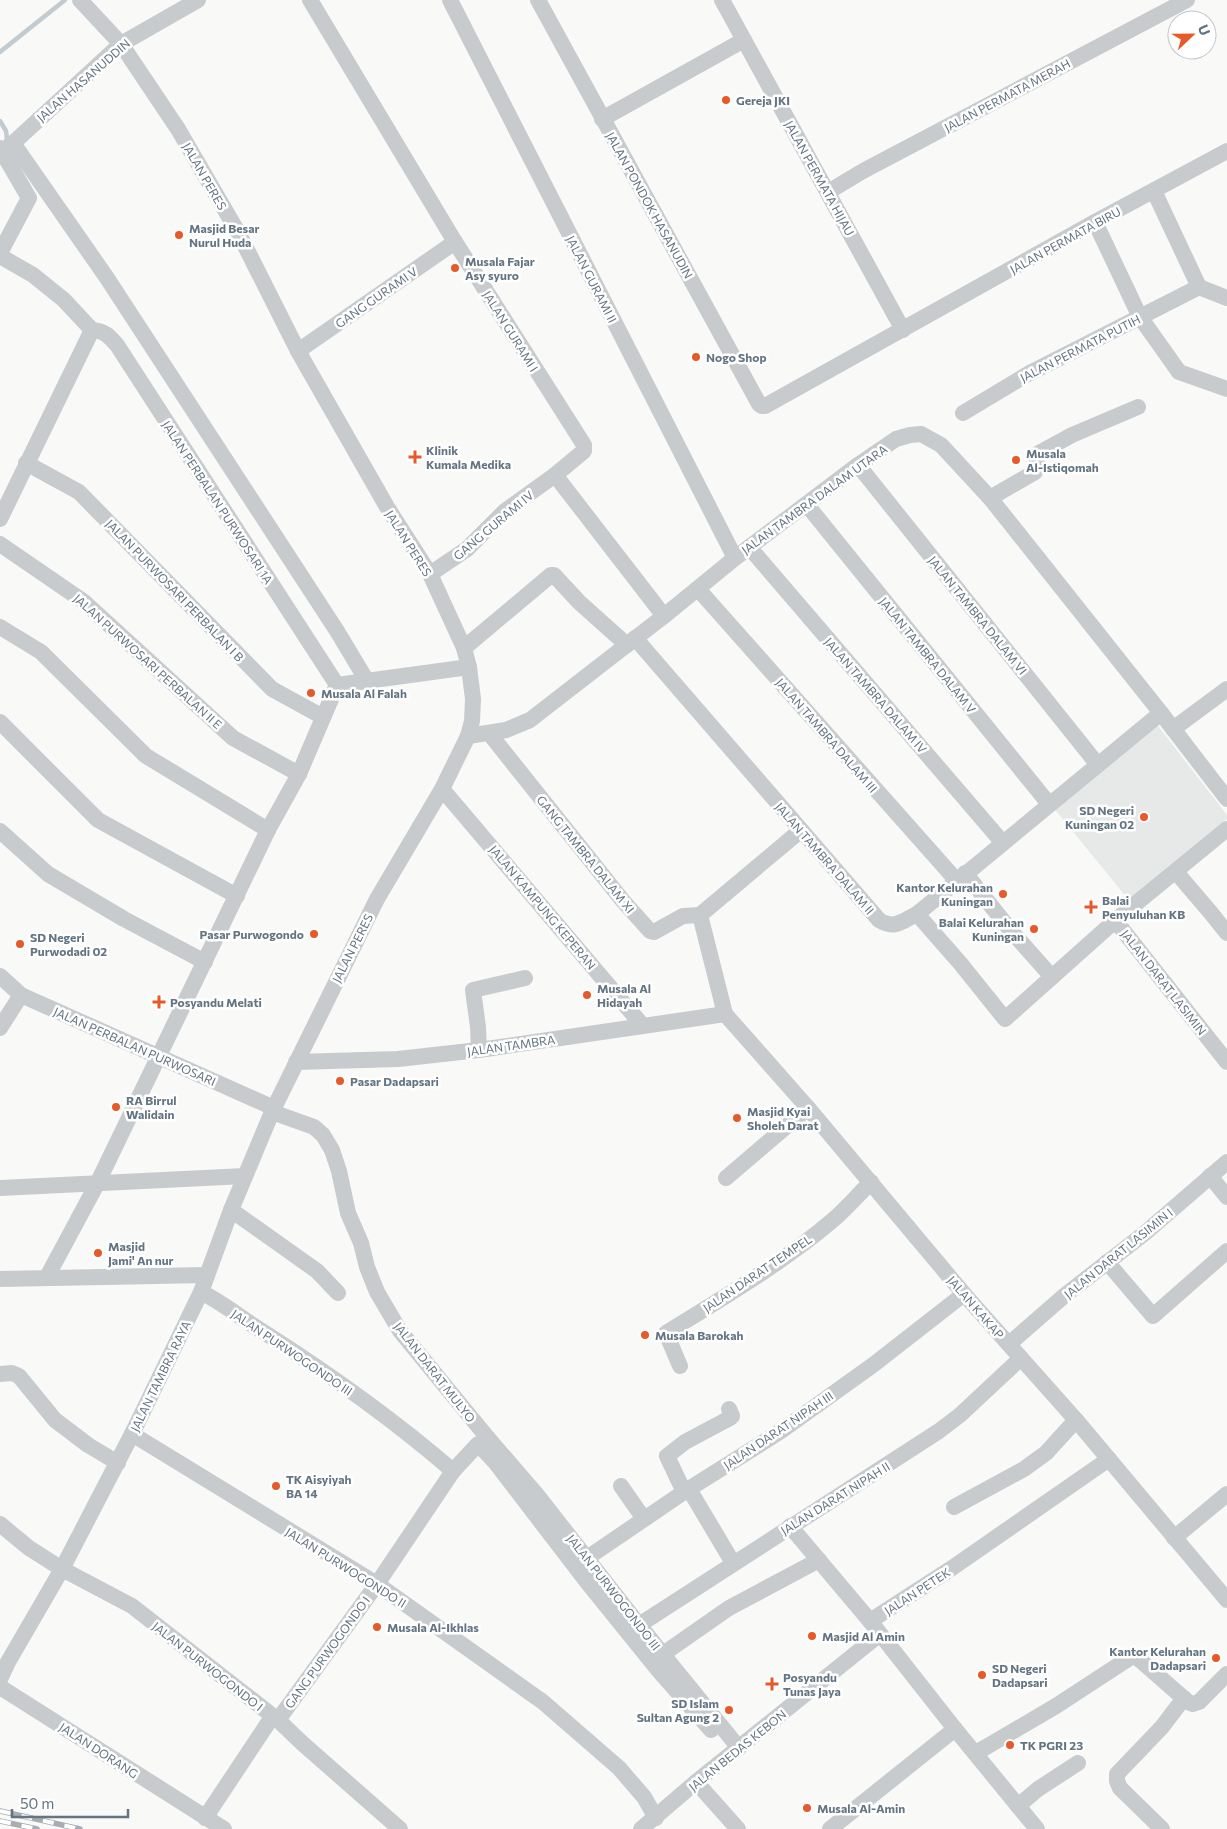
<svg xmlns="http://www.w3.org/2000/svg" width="1227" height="1829" font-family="Commissioner,sans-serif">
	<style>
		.built { fill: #e7e8e8 }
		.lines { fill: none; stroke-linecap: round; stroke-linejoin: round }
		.stream { stroke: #c2cbd0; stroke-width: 4.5 }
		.minor { stroke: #c7cbce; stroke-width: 16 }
		.rail-casing { stroke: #a7adb3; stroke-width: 5.5 }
		.rail { stroke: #fff; stroke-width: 4; stroke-dasharray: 11; stroke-linecap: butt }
		.poi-dot { fill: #e75929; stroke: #fff; stroke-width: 2 }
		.labels { text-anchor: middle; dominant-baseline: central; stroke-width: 5; stroke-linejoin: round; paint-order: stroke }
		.street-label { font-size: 12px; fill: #637482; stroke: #fff }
		.poi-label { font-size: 12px; font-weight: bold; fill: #637482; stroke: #fff; text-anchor: start }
	</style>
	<rect width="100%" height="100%" fill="#f9f9f7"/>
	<path class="built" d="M1158,726L1227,815V819L1132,904L1053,807Z"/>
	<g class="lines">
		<g class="stream">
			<path d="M0,52L65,0"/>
			<path d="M0,121L6,131L7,139L5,142"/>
		</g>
		<g class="minor">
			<path d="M310,0L455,242L584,445V451L555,475L664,616"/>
			<path d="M450,0L735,558"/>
			<path d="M538,0L759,404L762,406H765L1095,222L1227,151"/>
			<path d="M722,0L903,330"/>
			<path d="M602,119L744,40"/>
			<path d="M13,143L107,278L337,631L367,681"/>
			<path d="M0,148L29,198L0,253"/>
			<path d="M0,155L121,44L198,0"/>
			<path d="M1154,191L1199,287L1227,298"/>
			<path d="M828,192L863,171L1187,0"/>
			<path d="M1095,222L1140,317L1179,372L1227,389"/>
			<path d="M0,256L33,275L64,300L92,330"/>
			<path d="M92,330C105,331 109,336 117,345L337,685"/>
			<path d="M298,351L455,242"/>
			<path d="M963,413L1028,374L1199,287"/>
			<path d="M26,463L79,492L272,689L323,717"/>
			<path d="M858,465L1098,765"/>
			<path d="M990,498L1035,472L1038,466L1036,456L1039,453L1072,435L1138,407"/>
			<path d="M807,505L1049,804"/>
			<path d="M0,519L92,330"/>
			<path d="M0,544L83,601L233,738L299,774"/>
			<path d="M749,547L1003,843"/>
			<path d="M430,574L467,549L505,511L555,475"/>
			<path d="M698,589L957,881"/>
			<path d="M0,627L41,652L146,756L268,830"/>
			<path d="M635,638L879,920C895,930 902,921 917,914L1161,713"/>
			<path d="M464,648L551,575H554L579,602L627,645"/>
			<path d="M337,685L469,667"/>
			<path d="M0,722L98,820L237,896"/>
			<path d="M1173,729L1227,689"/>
			<path d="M489,733L623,901L650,931L654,932L683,916L700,915"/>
			<path d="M468,736L506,730L530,720L664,616L735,558L858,465L896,439L910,435L921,434L941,445L990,498L1161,713L1227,799"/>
			<path d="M442,789L643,1026"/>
			<path d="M1227,829L1117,919L1118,924L1227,1062"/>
			<path d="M0,831L48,874L124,919L205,962"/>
			<path d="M800,831L700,915L725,1014L808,1108L964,1294L1076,1420L1227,1600"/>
			<path d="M1176,872L1211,913L1227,933"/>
			<path d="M917,914L960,963L1005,1019L1052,977L1012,932L965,873"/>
			<path d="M0,976L21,995L274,1108"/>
			<path d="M1052,977L1117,919"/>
			<path d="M0,1028L21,995"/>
			<path d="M479,1050L478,1027L473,990L525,978"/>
			<path d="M296,1062L398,1059L479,1050L725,1014"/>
			<path d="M272,1112L314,1127L323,1135L332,1150L339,1171L348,1213L361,1243L367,1267L377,1292L400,1331L487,1437L537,1495L639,1625L739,1748"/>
			<path d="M1210,1176L1227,1197"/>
			<path d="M726,1178L808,1108"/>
			<path d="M0,1188L245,1176"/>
			<path d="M231,1210L317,1271L338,1293"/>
			<path d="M1107,1262L1153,1316L1227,1251"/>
			<path d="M47,1277L98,1182L268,830L299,774L337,685"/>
			<path d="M0,1279L207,1275"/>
			<path d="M201,1292C223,1303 241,1318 262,1331C328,1373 394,1420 453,1471"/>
			<path d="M1009,1344L1064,1296L1145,1233L1227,1162"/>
			<path d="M680,1366L666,1333C721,1299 784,1262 833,1220C846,1209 858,1195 871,1182"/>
			<path d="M0,1374L12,1373L19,1376L55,1420L88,1445L118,1463"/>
			<path d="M132,1434L377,1584L543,1702L619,1768L644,1797L656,1818"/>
			<path d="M621,1486L644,1519"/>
			<path d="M689,1489L733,1563"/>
			<path d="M684,1492L667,1456L685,1442L730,1418L732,1416L729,1409"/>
			<path d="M954,1507L1024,1469L1046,1453L1076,1420"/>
			<path d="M0,1524L29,1548L62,1569L132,1606L278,1720L302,1743L400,1829"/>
			<path d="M790,1526L870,1621"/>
			<path d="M1174,1538L1227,1494"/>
			<path d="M587,1558L684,1492L781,1431L873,1365L964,1294"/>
			<path d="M639,1625L939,1431L960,1415L1021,1358"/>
			<path d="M663,1654L729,1608L819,1560"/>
			<path d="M0,1679L8,1662L62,1569L132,1434L201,1292L231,1210L272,1112L377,899L442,789L468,736L472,721L473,699L469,667L464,648L430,574L387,507L298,351L239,234L178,129L121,44L80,0"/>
			<path d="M0,1687L224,1829"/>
			<path d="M278,1720L377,1584L453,1471L478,1444L495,1462L587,1582L659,1671L711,1730"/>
			<path d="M976,1753L1056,1706L1131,1657H1136L1140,1660L1188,1702L1193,1704L1199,1702L1227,1674"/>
			<path d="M696,1782L738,1829"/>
			<path d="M1018,1806L1038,1789L1078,1763"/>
			<path d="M205,1818L272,1717"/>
			<path d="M641,1829L696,1782L880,1634"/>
			<path d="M830,1829L955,1729"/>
			<path d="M1037,1829L955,1729L870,1621L952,1568L1109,1459"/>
			<path d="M1162,1829L1120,1788L1117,1781V1774L1162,1727L1184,1698"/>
		</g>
		<defs>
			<g id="rail">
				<path d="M0,1811L80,1829"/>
				<path d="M0,1821L37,1829"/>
			</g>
		</defs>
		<use href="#rail" class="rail-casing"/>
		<use href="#rail" class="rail"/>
	</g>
	<g class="poi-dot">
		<circle cx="726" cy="100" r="5"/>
		<circle cx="179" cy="235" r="5"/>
		<circle cx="455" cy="268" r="5"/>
		<circle cx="696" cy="357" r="5"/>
		<path d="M412.5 449.5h5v5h5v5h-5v5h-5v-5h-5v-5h5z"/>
		<circle cx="1016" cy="460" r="5"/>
		<circle cx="311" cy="693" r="5"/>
		<circle cx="1144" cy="817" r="5"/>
		<circle cx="1003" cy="894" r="5"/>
		<path d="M1088.5 899.5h5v5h5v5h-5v5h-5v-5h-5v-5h5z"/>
		<circle cx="1034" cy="929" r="5"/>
		<circle cx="314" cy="934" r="5"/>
		<circle cx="20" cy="944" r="5"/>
		<circle cx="587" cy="995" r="5"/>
		<path d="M156.5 994.5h5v5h5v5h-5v5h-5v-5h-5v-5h5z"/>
		<circle cx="340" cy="1081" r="5"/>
		<circle cx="116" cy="1107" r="5"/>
		<circle cx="737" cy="1118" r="5"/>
		<circle cx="98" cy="1253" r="5"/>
		<circle cx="645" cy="1335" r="5"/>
		<circle cx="276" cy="1486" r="5"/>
		<circle cx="377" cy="1627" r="5"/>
		<circle cx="812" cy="1636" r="5"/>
		<circle cx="1216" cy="1658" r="5"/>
		<circle cx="982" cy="1675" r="5"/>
		<path d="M769.5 1676.5h5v5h5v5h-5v5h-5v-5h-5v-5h5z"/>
		<circle cx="729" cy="1710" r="5"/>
		<circle cx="1010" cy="1745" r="5"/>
		<circle cx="807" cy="1808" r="5"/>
	</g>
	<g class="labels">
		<g class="street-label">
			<text transform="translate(83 80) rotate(-41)">JALAN HASANUDDIN</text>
			<text transform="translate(1007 95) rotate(-28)">JALAN PERMATA MERAH</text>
			<text transform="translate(205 176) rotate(60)">JALAN PERES</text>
			<text transform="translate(820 178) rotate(61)">JALAN PERMATA HIJAU</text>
			<text transform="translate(650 205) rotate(61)">JALAN PONDOK HASANUDIN</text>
			<text transform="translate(1065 240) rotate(-29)">JALAN PERMATA BIRU</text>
			<text transform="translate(592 279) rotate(63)">JALAN GURAMI II</text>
			<text transform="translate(376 297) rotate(-35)">GANG GURAMI V</text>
			<text transform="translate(511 331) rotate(58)">JALAN GURAMI I</text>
			<text transform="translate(1080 348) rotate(-27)">JALAN PERMATA PUTIH</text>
			<text transform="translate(814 499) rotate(-36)">JALAN TAMBRA DALAM UTARA</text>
			<text transform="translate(218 502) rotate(57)">JALAN PERBALAN PURWOSARI 1A</text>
			<text transform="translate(493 525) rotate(-40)">GANG GURAMI IV</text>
			<text transform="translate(409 543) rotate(58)">JALAN PERES</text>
			<text transform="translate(175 590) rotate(46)">JALAN PURWOSARI PERBALAN I B</text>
			<text transform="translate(978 615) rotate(51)">JALAN TAMBRA DALAM VI</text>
			<text transform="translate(928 655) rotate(51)">JALAN TAMBRA DALAM V</text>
			<text transform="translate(148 661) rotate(42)">JALAN PURWOSARI PERBALAN II E</text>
			<text transform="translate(876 695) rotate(49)">JALAN TAMBRA DALAM IV</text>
			<text transform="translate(827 735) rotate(49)">JALAN TAMBRA DALAM III</text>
			<text transform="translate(586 854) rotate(51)">GANG TAMBRA DALAM XI</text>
			<text transform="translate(825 858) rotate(49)">JALAN TAMBRA DALAM II</text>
			<text transform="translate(543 907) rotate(50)">JALAN KAMPUNG KEPERAN</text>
			<text transform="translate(352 948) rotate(-63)">JALAN PERES</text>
			<text transform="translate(1164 982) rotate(52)">JALAN DARAT LASIMIN</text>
			<text transform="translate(511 1045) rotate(-8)">JALAN TAMBRA</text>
			<text transform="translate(135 1046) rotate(24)">JALAN PERBALAN PURWOSARI</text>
			<text transform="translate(1118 1253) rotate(-39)">JALAN DARAT LASIMIN I</text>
			<text transform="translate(757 1273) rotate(-34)">JALAN DARAT TEMPEL</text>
			<text transform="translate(976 1307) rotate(49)">JALAN KAKAP</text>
			<text transform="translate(292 1352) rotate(34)">JALAN PURWOGONDO III</text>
			<text transform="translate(435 1372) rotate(52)">JALAN DARAT MULYO</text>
			<text transform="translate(160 1376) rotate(-64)">JALAN TAMBRA RAYA</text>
			<text transform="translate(778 1430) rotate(-34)">JALAN DARAT NIPAH III</text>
			<text transform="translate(835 1498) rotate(-32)">JALAN DARAT NIPAH II</text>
			<text transform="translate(346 1567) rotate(32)">JALAN PURWOGONDO II</text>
			<text transform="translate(917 1591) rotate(-33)">JALAN PETEK</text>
			<text transform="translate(614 1592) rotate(52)">JALAN PURWOGONDO III</text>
			<text transform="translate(327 1652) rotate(-54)">GANG PURWOGONDO I</text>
			<text transform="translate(208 1666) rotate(38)">JALAN PURWOGONDO I</text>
			<text transform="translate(99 1750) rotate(33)">JALAN DORANG</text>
			<text transform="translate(737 1750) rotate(-39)">JALAN BEDAS KEBON</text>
		</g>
		<g class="poi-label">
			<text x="736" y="100">Gereja JKI</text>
			<text x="189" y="228">Masjid Besar<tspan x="189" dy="14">Nurul Huda</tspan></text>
			<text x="465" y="261">Musala Fajar<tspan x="465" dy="14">Asy syuro</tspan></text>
			<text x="706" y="357">Nogo Shop</text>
			<text x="426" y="450">Klinik<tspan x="426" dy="14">Kumala Medika</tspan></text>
			<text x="1026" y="453">Musala<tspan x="1026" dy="14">Al-Istiqomah</tspan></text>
			<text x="321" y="693">Musala Al Falah</text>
			<text x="1134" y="810" text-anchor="end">SD Negeri<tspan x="1134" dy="14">Kuningan 02</tspan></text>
			<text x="993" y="887" text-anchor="end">Kantor Kelurahan<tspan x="993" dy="14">Kuningan</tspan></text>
			<text x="1102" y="900">Balai<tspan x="1102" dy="14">Penyuluhan KB</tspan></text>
			<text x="1024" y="922" text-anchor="end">Balai Kelurahan<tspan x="1024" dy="14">Kuningan</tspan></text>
			<text x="304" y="934" text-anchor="end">Pasar Purwogondo</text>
			<text x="30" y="937">SD Negeri<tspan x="30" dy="14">Purwodadi 02</tspan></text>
			<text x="597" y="988">Musala Al<tspan x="597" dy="14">Hidayah</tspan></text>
			<text x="170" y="1002">Posyandu Melati</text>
			<text x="350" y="1081">Pasar Dadapsari</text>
			<text x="126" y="1100">RA Birrul<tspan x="126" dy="14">Walidain</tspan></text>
			<text x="747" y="1111">Masjid Kyai<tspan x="747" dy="14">Sholeh Darat</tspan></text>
			<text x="108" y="1246">Masjid<tspan x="108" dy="14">Jami' An nur</tspan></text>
			<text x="655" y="1335">Musala Barokah</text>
			<text x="286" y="1479">TK Aisyiyah<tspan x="286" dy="14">BA 14</tspan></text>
			<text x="387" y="1627">Musala Al-Ikhlas</text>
			<text x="822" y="1636">Masjid Al Amin</text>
			<text x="1206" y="1651" text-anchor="end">Kantor Kelurahan<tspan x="1206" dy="14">Dadapsari</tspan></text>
			<text x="992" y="1668">SD Negeri<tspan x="992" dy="14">Dadapsari</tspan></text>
			<text x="783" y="1677">Posyandu<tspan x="783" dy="14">Tunas Jaya</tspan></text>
			<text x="719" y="1703" text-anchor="end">SD Islam<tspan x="719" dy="14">Sultan Agung 2</tspan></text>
			<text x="1020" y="1745">TK PGRI 23</text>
			<text x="817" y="1808">Musala Al-Amin</text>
		</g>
	</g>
	<g transform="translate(1192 35) rotate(68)"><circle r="24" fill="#ffffff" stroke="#c1c7cd"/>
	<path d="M0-4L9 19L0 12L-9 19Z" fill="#e75929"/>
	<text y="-8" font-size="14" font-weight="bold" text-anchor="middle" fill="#637482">U</text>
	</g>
	<path d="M12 1809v8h116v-8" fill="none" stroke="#637482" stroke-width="2.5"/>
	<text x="20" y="1809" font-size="15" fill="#637482" stroke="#ffffff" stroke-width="4" paint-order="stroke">50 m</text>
</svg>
